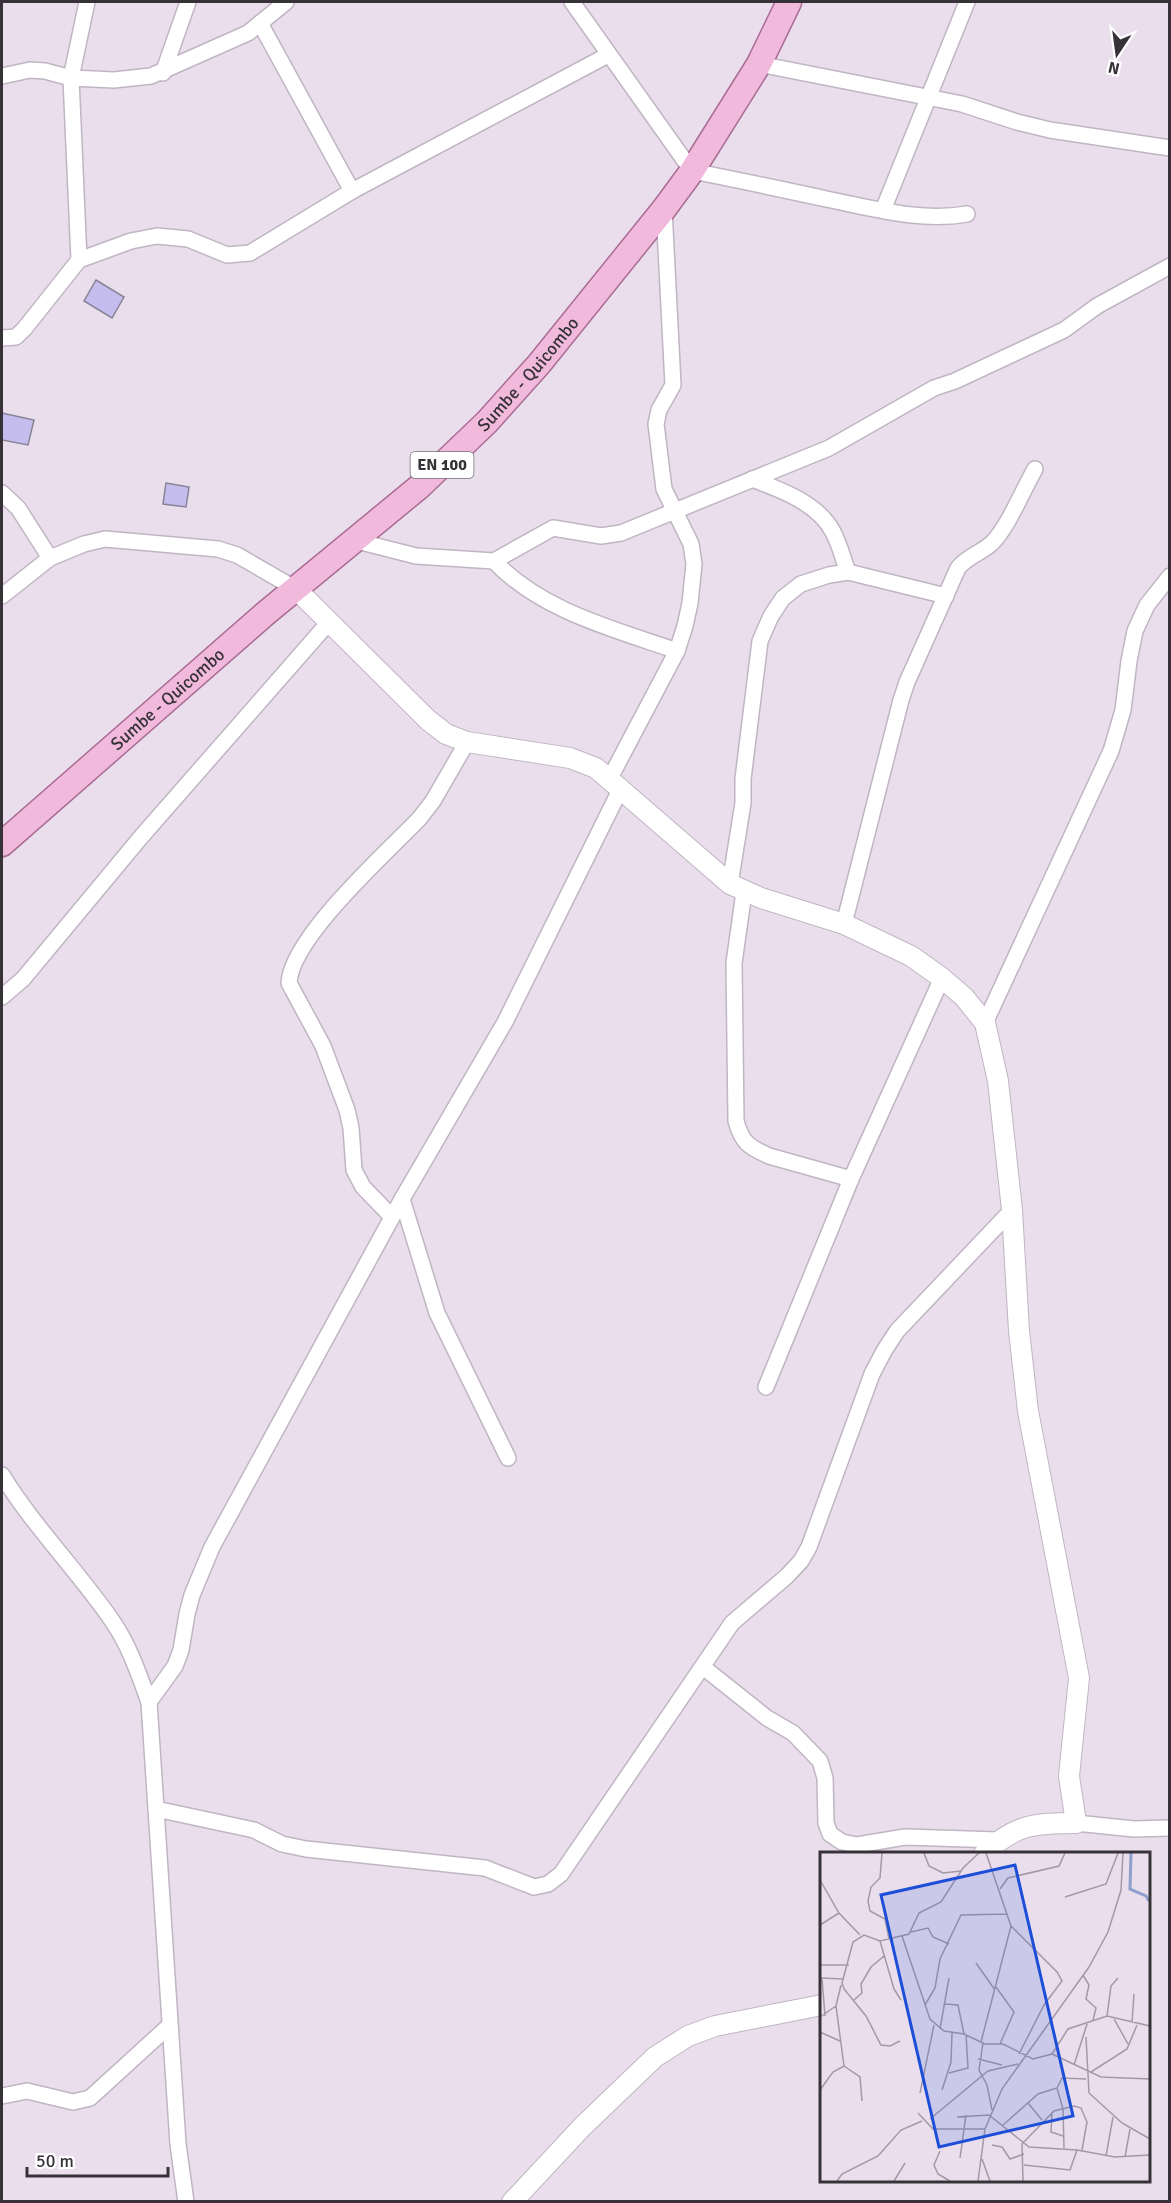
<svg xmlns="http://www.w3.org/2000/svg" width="1171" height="2203" font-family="Signika,sans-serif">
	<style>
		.building { fill: #c6bdef; stroke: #868494; stroke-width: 1.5 }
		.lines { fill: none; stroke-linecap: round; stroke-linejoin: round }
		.minor-casing { stroke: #c0b5c3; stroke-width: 18 }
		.tertiary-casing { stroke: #c0b5c3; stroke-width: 22 }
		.primary-casing { stroke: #a96c94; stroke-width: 27 }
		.minor { stroke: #fff; stroke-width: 15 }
		.tertiary { stroke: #fff; stroke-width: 20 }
		.primary { stroke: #f1badd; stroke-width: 24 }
		.labels { text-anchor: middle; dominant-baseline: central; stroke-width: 4.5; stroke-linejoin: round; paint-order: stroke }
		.shield { fill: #fff; stroke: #727074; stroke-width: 1.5 }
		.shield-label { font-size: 16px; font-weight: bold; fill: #363238 }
		.street-label { font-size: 18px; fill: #363238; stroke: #fff }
		.inset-river { fill: none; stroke: #8f9fcd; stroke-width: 3 }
		.inset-road { fill: none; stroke: #a299a5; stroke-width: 1.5 }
		.view { fill: #1d4ed8; fill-opacity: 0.15; stroke: #1d4ed8; stroke-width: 3 }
		.inset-edge { fill: none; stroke: #363238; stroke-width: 3 }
	</style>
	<rect width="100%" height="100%" fill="#eadeed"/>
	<g class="building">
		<path d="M96,280L124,297L112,318L84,301Z"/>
		<path d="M2,413L34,420L28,445L2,440Z"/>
		<path d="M166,483L189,487L186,507L163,504Z"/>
	</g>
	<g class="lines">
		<defs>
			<g id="minor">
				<path d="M572,2L692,171C738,180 785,190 831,200C876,209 922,222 967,214"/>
				<path d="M260,23L352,191"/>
				<path d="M759,64L962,104L1017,122L1050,130L1170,148"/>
				<path d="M163,73L188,2"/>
				<path d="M2,76L30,70L45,71L71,78L114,80L151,76L248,33L286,2"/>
				<path d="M883,210L967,2"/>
				<path d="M79,260L71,78L87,2"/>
				<path d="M2,338L16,337L25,328L79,260L131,241L157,236L188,239L227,255L250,253L352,191L608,55"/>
				<path d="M752,479C781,490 818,503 833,532C840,545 843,559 848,572"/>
				<path d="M2,493L18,508L50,558"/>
				<path d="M353,540L416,556L494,561L553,528L601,536L621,533L829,448L934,388L955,381L1064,330L1097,306L1170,266"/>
				<path d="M494,561C541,611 614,629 677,651"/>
				<path d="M2,596L50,558L84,544L105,539L218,549L237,555L296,589"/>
				<path d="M609,780L677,651L685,626L690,603L694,564L691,544L664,489L656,424L659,410L673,385L664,209"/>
				<path d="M730,884L743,803V779L760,641L771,616L783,598L801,584L829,575L848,572L946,596"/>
				<path d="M744,892L734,963L736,1121C742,1143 749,1147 769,1156L851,1179"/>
				<path d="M844,924L901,700L907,682L958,568C968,556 981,553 992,543C1008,527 1023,490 1035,469"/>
				<path d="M2,997L23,979L141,837L330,621"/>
				<path d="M985,1023L1111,751L1123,710L1129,661L1135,631L1147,605L1170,576"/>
				<path d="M402,1199L437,1313L508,1458"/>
				<path d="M392,1217L363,1187L354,1170L351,1128L347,1110L323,1046L289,983C291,938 386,853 419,819L433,801L467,742"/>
				<path d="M766,1387L851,1179L942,978"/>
				<path d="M2,1475C34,1527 78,1571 113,1622C130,1647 139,1675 149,1702L178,2144L186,2202"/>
				<path d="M703,1667L767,1718L793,1733L820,1761L825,1778L826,1823L830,1834L842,1842L857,1845L905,1837L998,1840"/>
				<path d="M149,1702L175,1666L181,1650L187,1614L192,1595L212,1547L402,1199L505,1022L621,788"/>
				<path d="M156,1809L254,1830L282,1844L306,1849L485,1868L534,1887L548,1884L561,1874L732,1623L787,1576L801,1561L809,1547L872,1374L884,1351L897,1331L1012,1210"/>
				<path d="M1076,1823L1134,1829L1170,1828"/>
				<path d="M2,2096L27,2091L73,2102L90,2098L170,2025"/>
			</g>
			<g id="tertiary">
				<path d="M296,589L428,720L446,734L467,742L570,758L596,768L730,884L761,898L844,924L911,956L942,978L964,997L985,1023L998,1081L1012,1210L1019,1331L1028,1411L1079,1678L1069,1776L1076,1823C1035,1823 1015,1824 984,1854"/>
				<path d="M512,2202L582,2127L655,2057L688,2036L715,2026L822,2005"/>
			</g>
			<g id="primary">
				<path id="s1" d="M2,844L266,613L419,487L487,422L539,364L664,209L692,171L759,64L789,2"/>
			</g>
		</defs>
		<use href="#minor" class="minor-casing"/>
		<use href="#tertiary" class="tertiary-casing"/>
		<use href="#primary" class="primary-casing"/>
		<use href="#minor" class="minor"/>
		<use href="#tertiary" class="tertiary"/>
		<use href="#primary" class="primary"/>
	</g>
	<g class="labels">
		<rect class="shield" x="410.5" y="452" width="63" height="26" rx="4.5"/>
		<g class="shield-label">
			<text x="442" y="465">EN 100</text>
		</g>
		<g class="street-label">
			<text stroke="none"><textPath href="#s1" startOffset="706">Sumbe - Quicombo</textPath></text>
			<text stroke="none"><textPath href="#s1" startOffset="220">Sumbe - Quicombo</textPath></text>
		</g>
	</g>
	<g transform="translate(820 1852)">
		<rect width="330" height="330" fill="#eadeed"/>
		<path class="inset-river" d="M311,1L310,37L326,44L329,49"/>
		<path class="inset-road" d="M62,1L60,26L51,35L48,49L50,59L65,67L69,87M104,1L109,14L123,21L141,19M166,1L191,74L237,120L242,129L224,153L199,202M0,28L19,61L40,83M180,37L188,26L239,14L245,1M245,45L286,32L298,1M0,73L19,61M91,80L108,76L113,85L129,92M82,84L110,167L124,179L144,182L165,192H183L213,207L232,202L248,177L287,164L330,174M60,89L74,137L81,148M156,111L175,138M0,113H29M263,123L269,133L266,147L276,156L273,168M1,126L23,127M2,126L5,164M21,133L16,154L24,214M176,135L194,160L180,192M34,148L42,141L41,132L51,115L64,104M125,152L138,153L144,182M105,153L115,136L120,107L141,63L187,62M287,164L291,134L298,126M0,165L16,154M293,165L308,192M312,171L314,142M120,177L129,126M0,180L20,189M266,185L269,241L302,271L330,287M80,189L70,194L61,193L46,164L24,137L22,131L33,90L44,83L60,89L89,82L99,61L121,50L143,16L159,1M161,190L191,74M163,191L159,218L167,233L172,258M232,202L281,225L330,227M158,207L182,213M254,213L267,172M24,214L40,225L42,249M271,220L307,197L317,173M129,221L148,216L146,182M237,236L243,257L244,296M0,238L13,220L24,214M122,238L131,210L132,181M100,241L114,173M208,251L222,268M232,260L231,280L243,284M98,261L113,277H165M137,265L169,263L209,295L257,298L295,305L330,303M110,267L168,219L198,212M182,274L218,242L237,236L242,226L266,227M172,293L182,295L190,307L204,302M120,299L114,313L118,322L130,329M286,304L293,265M305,305L310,277M140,306L146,263M162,307L170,329M204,313L250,318L257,298M17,329L22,322L58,304L81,278L102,269M74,329L85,311M158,329L165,277L182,237L269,115L288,80L301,38L303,1M203,329L202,292L234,259L254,254L261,256L267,270L262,298"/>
		<path class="view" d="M195,13L253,264L119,295L61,43Z"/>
		<rect width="330" height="330" class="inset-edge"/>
	</g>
	<rect width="1171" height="2203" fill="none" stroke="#363238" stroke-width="6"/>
	<g transform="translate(1117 54) rotate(193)" stroke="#ffffff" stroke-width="4.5" paint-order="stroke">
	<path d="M0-4.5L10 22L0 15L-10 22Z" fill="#363238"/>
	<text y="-9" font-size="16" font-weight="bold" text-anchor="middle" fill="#363238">N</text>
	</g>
	<path d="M27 2167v9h141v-9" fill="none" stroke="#363238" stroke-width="3"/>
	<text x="36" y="2167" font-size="18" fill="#363238" stroke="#ffffff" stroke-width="4.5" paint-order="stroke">50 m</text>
</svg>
